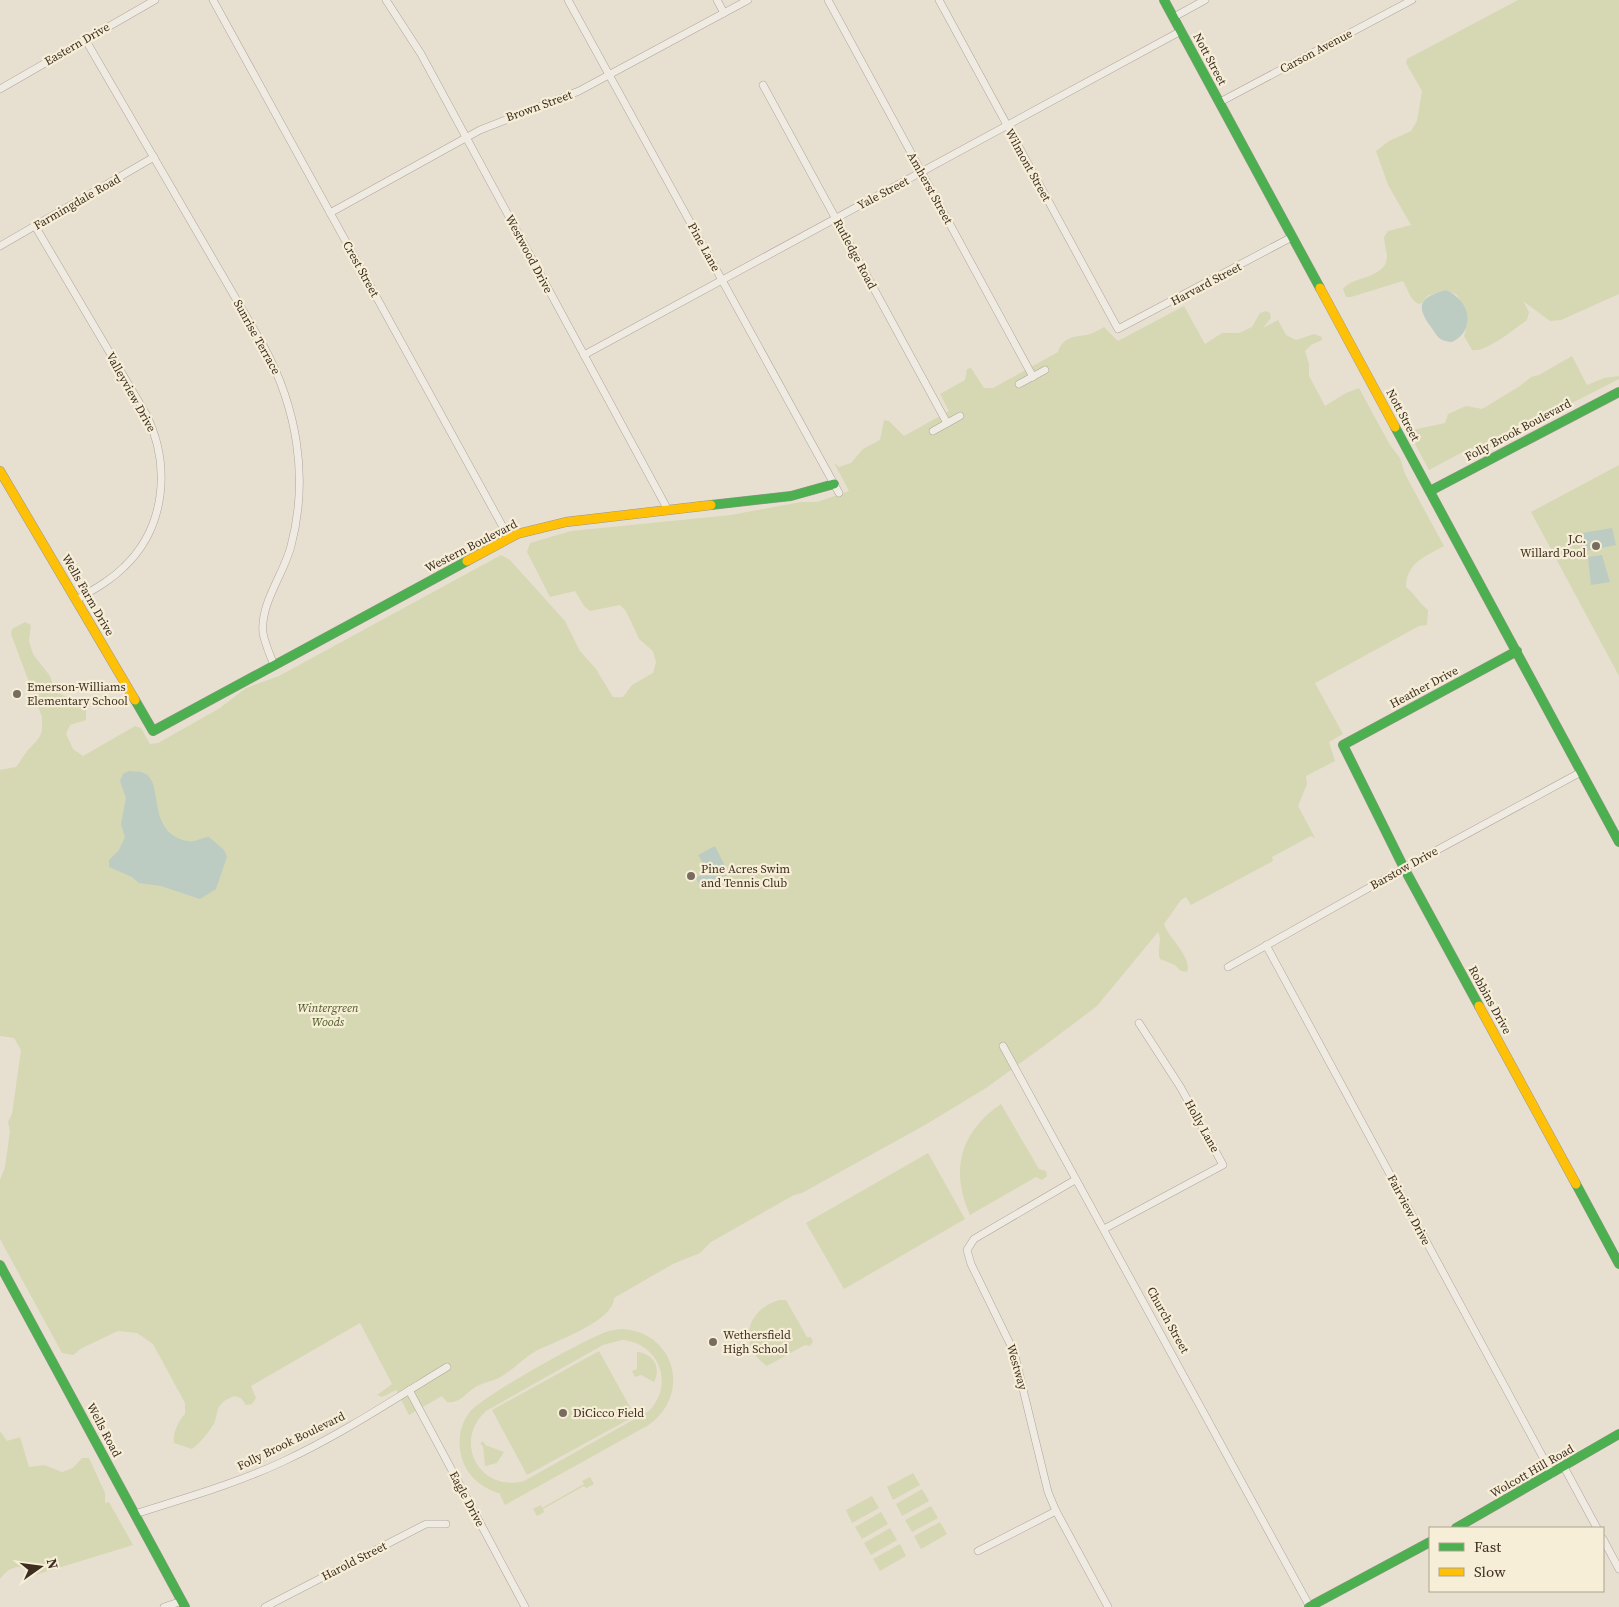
<svg xmlns="http://www.w3.org/2000/svg" width="1619" height="1607" font-family="'Source Serif 4',serif">
	<style>
		.green { fill: #d6d7b3; fill-rule: evenodd }
		.water { fill: #bcccc2 }
		.lines { fill: none; stroke-linecap: round; stroke-linejoin: round }
		.street-casing { stroke: #ada599; stroke-width: 8 }
		.fast-casing { stroke: #9c958a; stroke-width: 10 }
		.slow-casing { stroke: #9c958a; stroke-width: 10 }
		.street { stroke: #efebe3; stroke-width: 7 }
		.fast { stroke: #4caf50; stroke-width: 9 }
		.slow { stroke: #ffc107; stroke-width: 9 }
		.poi-dot { fill: #786c5e; stroke: #f7eed8; stroke-width: 2 }
		.labels { text-anchor: middle; dominant-baseline: central; stroke-width: 4.5; stroke-linejoin: round; paint-order: stroke }
		.street-label { font-size: 12px; fill: #3d2e20; stroke: #f7eed8 }
		.poi-label { font-size: 12px; fill: #3d2e20; stroke: #f7eed8; text-anchor: start }
		.park-label { font-size: 12px; font-style: italic; fill: #4d5a26; stroke: #f7eed8 }
	</style>
	<rect width="100%" height="100%" fill="#e7e0d1"/>
	<g class="green">
		<path d="M1518,0H1619V294L1561,320L1550,321L1523,301L1529,312L1527,320C1515,328 1486,353 1472,350L1464,336L1468,322L1457,295L1446,290L1427,296L1422,303L1418,304L1412,299L1403,281L1351,297H1346L1343,289C1352,276 1386,279 1387,257C1387,251 1384,244 1384,237L1388,231L1411,225L1388,185L1376,151L1389,141L1411,131L1417,121L1422,91L1406,63L1407,59Z"/>
		<path d="M1184,306L1205,344L1222,333H1239L1252,327L1260,313L1266,311L1270,313L1271,318L1263,328L1278,320L1286,335L1296,340L1314,334L1322,337V340L1311,345L1305,351L1309,364V376L1325,406L1346,393L1359,388L1390,445L1400,458L1405,474L1444,546C1426,556 1406,563 1406,587C1415,594 1419,603 1428,610L1427,625L1419,626L1315,683L1343,734L1329,742L1335,761L1306,776L1307,784L1298,806L1315,838L1311,836L1272,857L1273,861L1191,905L1186,897L1181,900L1164,924C1168,937 1193,958 1187,972L1181,971L1175,965L1160,959C1156,948 1163,941 1158,932L1097,1006L1044,1046L986,1088L925,1125L802,1193L794,1195L711,1242L700,1253L673,1264L614,1298C613,1322 555,1341 536,1351C523,1358 512,1371 499,1378C490,1382 481,1383 474,1388C465,1394 459,1404 447,1402L442,1396L409,1415L396,1390L382,1397L377,1395L392,1384L360,1323L251,1386L256,1398L252,1404L246,1405L241,1398L234,1396C231,1398 226,1399 223,1402C217,1407 217,1414 215,1421C213,1428 198,1445 192,1449L174,1443C172,1435 179,1419 185,1414V1403L153,1344L137,1333L118,1331L82,1348L73,1355L62,1353L0,1239V1180L5,1167L10,1131L8,1122L12,1114L21,1050L14,1038L0,1036V770L16,767C20,762 23,756 27,751C40,737 43,737 42,717L11,634L12,629L25,622L31,625L29,641L33,654L50,676L55,692L79,702L86,708V720L70,725L66,734L73,749L83,756L135,726L141,728L150,744L158,743L220,708L246,688L279,676L501,555L510,560L565,621L580,651L596,669L613,697H623L632,685L653,673L656,662L653,651L639,639L626,611L620,605L590,611L584,606L575,591L550,597L527,552L530,543L571,531L731,515L801,502H817L849,491L834,463L839,467L851,463L863,449L880,440L884,420L889,421L904,436L949,411L940,394L965,380L967,369L971,368L984,388H993L1058,352C1063,337 1073,337 1086,335C1092,334 1099,330 1104,327L1118,341Z"/>
		<path d="M1572,356L1587,385L1604,378L1619,376V379L1513,433L1490,448L1482,450L1470,448L1429,470L1408,431L1445,423L1448,414L1466,406L1482,409L1520,386L1531,377L1539,375Z"/>
		<path d="M1619,465V676L1531,512Z"/>
		<path d="M1001,1104L1039,1169L1046,1171L1047,1176L1042,1180L1036,1177L970,1215C950,1170 960,1132 1001,1104Z"/>
		<path d="M928,1153L965,1219L844,1289L806,1223Z"/>
		<path d="M779,1300H786L807,1337H811L813,1342L810,1346L805,1345L767,1366C737,1345 746,1310 779,1300Z"/>
		<path d="M621,1329C675,1331 693,1395 647,1426L505,1505L500,1495L501,1494C485,1489 471,1480 464,1464C457,1448 458,1428 469,1413C479,1398 585,1339 606,1332C611,1330 615,1330 621,1329ZM622,1340C659,1343 675,1384 649,1411L524,1481C480,1493 452,1442 486,1411L603,1345Z"/>
		<path d="M599,1351L635,1416L527,1475L492,1410Z"/>
		<path d="M637,1352C653,1353 662,1368 654,1382L641,1375L635,1377L632,1371L637,1369Z"/>
		<path d="M0,1431L7,1441L20,1437L29,1467L44,1465L62,1472L73,1468L82,1458H89L105,1493V1503L109,1502L133,1545L32,1576L28,1567C15,1566 8,1568 0,1579Z"/>
		<path d="M483,1441L485,1445L504,1452L497,1463L485,1466L483,1446L480,1444Z"/>
		<path d="M913,1473L920,1485L893,1500L887,1487Z"/>
		<path d="M590,1477L594,1484L586,1488L584,1486L543,1509L544,1512L537,1516L533,1509L541,1505L542,1508L584,1484L582,1481Z"/>
		<path d="M922,1489L929,1501L902,1516L896,1504Z"/>
		<path d="M872,1496L879,1508L852,1523L846,1510Z"/>
		<path d="M931,1506L938,1518L912,1532L905,1520Z"/>
		<path d="M881,1512L888,1524L862,1539L855,1527Z"/>
		<path d="M940,1522L947,1534L921,1549L914,1536Z"/>
		<path d="M890,1528L897,1540L871,1555L864,1543Z"/>
		<path d="M900,1544L906,1556L880,1571L873,1559Z"/>
	</g>
	<g class="water">
		<path d="M1446,290C1469,300 1478,329 1452,342C1439,341 1438,337 1431,327C1415,305 1420,297 1446,290Z"/>
		<path d="M1612,528L1616,545L1586,551L1583,533Z"/>
		<path d="M1602,555L1610,582L1591,585L1588,557Z"/>
		<path d="M129,771C133,772 138,771 141,772C167,778 143,831 187,841C196,843 201,837 209,837L224,850L227,857L216,889L200,899L161,886L139,883L132,877L109,867V860L119,850L125,837L121,824L126,798L120,781L123,774Z"/>
		<path d="M715,846L729,874L702,889L696,878L708,871L698,855Z"/>
	</g>
	<g class="lines">
		<defs>
			<g id="street">
				<path d="M213,0L509,538"/>
				<path d="M386,0L421,54L668,510"/>
				<path d="M568,0L839,493"/>
				<path d="M717,0L724,13"/>
				<path d="M828,0L1033,377"/>
				<path d="M939,0L1118,329L1292,237"/>
				<path d="M1174,17L1205,0"/>
				<path d="M85,39L264,347C297,408 309,478 291,546C284,574 260,603 263,633C265,644 270,655 274,665"/>
				<path d="M763,85L947,423"/>
				<path d="M0,89L155,0"/>
				<path d="M1220,102L1412,0"/>
				<path d="M330,213L480,130L579,91L748,0"/>
				<path d="M35,226L146,414C171,465 166,527 124,567C110,581 93,590 76,600"/>
				<path d="M0,246L154,157"/>
				<path d="M584,355L1181,31"/>
				<path d="M1019,384L1045,370"/>
				<path d="M933,431L960,416"/>
				<path d="M1266,945L1552,1474"/>
				<path d="M1228,967L1404,868L1581,772"/>
				<path d="M1003,1046L1310,1607"/>
				<path d="M1075,1180L974,1239L967,1250L971,1264L1014,1352L1048,1492L1056,1511L1108,1607"/>
				<path d="M1104,1229L1223,1165L1181,1088L1139,1023"/>
				<path d="M409,1390L525,1607"/>
				<path d="M1564,1467L1597,1528"/>
				<path d="M135,1514C185,1498 235,1484 282,1462C340,1435 393,1400 447,1367"/>
				<path d="M1603,1539L1619,1569"/>
				<path d="M978,1551L1056,1511"/>
				<path d="M164,1607L182,1601"/>
				<path d="M265,1607L426,1524H446"/>
			</g>
			<g id="fast">
				<path d="M1164,0L1320,288"/>
				<path d="M1395,427L1619,842"/>
				<path d="M1430,491L1619,392"/>
				<path d="M711,505L791,496L834,484"/>
				<path d="M135,700L153,731L467,561"/>
				<path d="M1479,1006L1404,868L1343,745L1517,651"/>
				<path d="M1576,1184L1619,1264"/>
				<path d="M0,1265L185,1607"/>
				<path d="M1456,1528L1619,1434"/>
				<path d="M1309,1607L1430,1542"/>
			</g>
			<g id="slow">
				<path d="M1320,288L1395,427"/>
				<path d="M0,471L135,700"/>
				<path d="M467,561L517,534L566,522L711,505"/>
				<path d="M1479,1006L1576,1184"/>
			</g>
		</defs>
		<use href="#street" class="street-casing"/>
		<use href="#fast" class="fast-casing"/>
		<use href="#slow" class="slow-casing"/>
		<use href="#street" class="street"/>
		<use href="#fast" class="fast"/>
		<use href="#slow" class="slow"/>
	</g>
	<g class="poi-dot">
		<circle cx="1596" cy="546" r="5"/>
		<circle cx="17" cy="694" r="5"/>
		<circle cx="691" cy="876" r="5"/>
		<circle cx="713" cy="1342" r="5"/>
		<circle cx="563" cy="1413" r="5"/>
	</g>
	<g class="labels">
		<g class="street-label">
			<text transform="translate(77 44) rotate(-30)">Eastern Drive</text>
			<text transform="translate(1316 51) rotate(-28)">Carson Avenue</text>
			<text transform="translate(1210 59) rotate(62)">Nott Street</text>
			<text transform="translate(539 106) rotate(-20)">Brown Street</text>
			<text transform="translate(1028 165) rotate(61)">Wilmont Street</text>
			<text transform="translate(930 188) rotate(61)">Amherst Street</text>
			<text transform="translate(883 193) rotate(-28)">Yale Street</text>
			<text transform="translate(77 202) rotate(-30)">Farmingdale Road</text>
			<text transform="translate(704 247) rotate(61)">Pine Lane</text>
			<text transform="translate(529 254) rotate(62)">Westwood Drive</text>
			<text transform="translate(855 254) rotate(62)">Rutledge Road</text>
			<text transform="translate(361 269) rotate(61)">Crest Street</text>
			<text transform="translate(1206 284) rotate(-28)">Harvard Street</text>
			<text transform="translate(257 337) rotate(61)">Sunrise Terrace</text>
			<text transform="translate(131 392) rotate(61)">Valleyview Drive</text>
			<text transform="translate(1403 415) rotate(62)">Nott Street</text>
			<text transform="translate(1518 430) rotate(-28)">Folly Brook Boulevard</text>
			<text transform="translate(471 546) rotate(-27)">Western Boulevard</text>
			<text transform="translate(88 595) rotate(60)">Wells Farm Drive</text>
			<text transform="translate(1424 687) rotate(-28)">Heather Drive</text>
			<text transform="translate(1404 868) rotate(-29)">Barstow Drive</text>
			<text transform="translate(1490 1000) rotate(61)">Robbins Drive</text>
			<text transform="translate(1202 1126) rotate(61)">Holly Lane</text>
			<text transform="translate(1409 1210) rotate(62)">Fairview Drive</text>
			<text transform="translate(1168 1320) rotate(61)">Church Street</text>
			<text transform="translate(1017 1367) rotate(74)">Westway</text>
			<text transform="translate(104 1430) rotate(62)">Wells Road</text>
			<text transform="translate(291 1441) rotate(-26)">Folly Brook Boulevard</text>
			<text transform="translate(1532 1471) rotate(-30)">Wolcott Hill Road</text>
			<text transform="translate(467 1499) rotate(62)">Eagle Drive</text>
			<text transform="translate(354 1561) rotate(-27)">Harold Street</text>
		</g>
		<g class="poi-label">
			<text x="1586" y="539" text-anchor="end">J.C.<tspan x="1586" dy="14">Willard Pool</tspan></text>
			<text x="27" y="687">Emerson-Williams<tspan x="27" dy="14">Elementary School</tspan></text>
			<text x="701" y="869">Pine Acres Swim<tspan x="701" dy="14">and Tennis Club</tspan></text>
			<text x="723" y="1335">Wethersfield<tspan x="723" dy="14">High School</tspan></text>
			<text x="573" y="1413">DiCicco Field</text>
		</g>
		<g class="park-label">
			<text x="328" y="1008">Wintergreen<tspan x="328" dy="14">Woods</tspan></text>
		</g>
	</g>
	<rect x="1429" y="1527" width="175" height="65" fill="#f7eed8" stroke="#ada18e"/>
	<rect x="1439" y="1543" width="25" height="8" fill="#4caf50" stroke="#ada18e"/>
	<text x="1474" y="1552" font-size="15" fill="#3d2e20">Fast</text>
	<rect x="1439" y="1568" width="25" height="8" fill="#ffc107" stroke="#ada18e"/>
	<text x="1474" y="1577" font-size="15" fill="#3d2e20">Slow</text>
	<g transform="translate(40 1567) rotate(76)" stroke="#f7eed8" stroke-width="4" paint-order="stroke">
	<path d="M0-4L9 19L0 12L-9 19Z" fill="#3d2e20"/>
	<text y="-8" font-size="14" font-weight="bold" text-anchor="middle" fill="#3d2e20">N</text>
	</g>
</svg>
